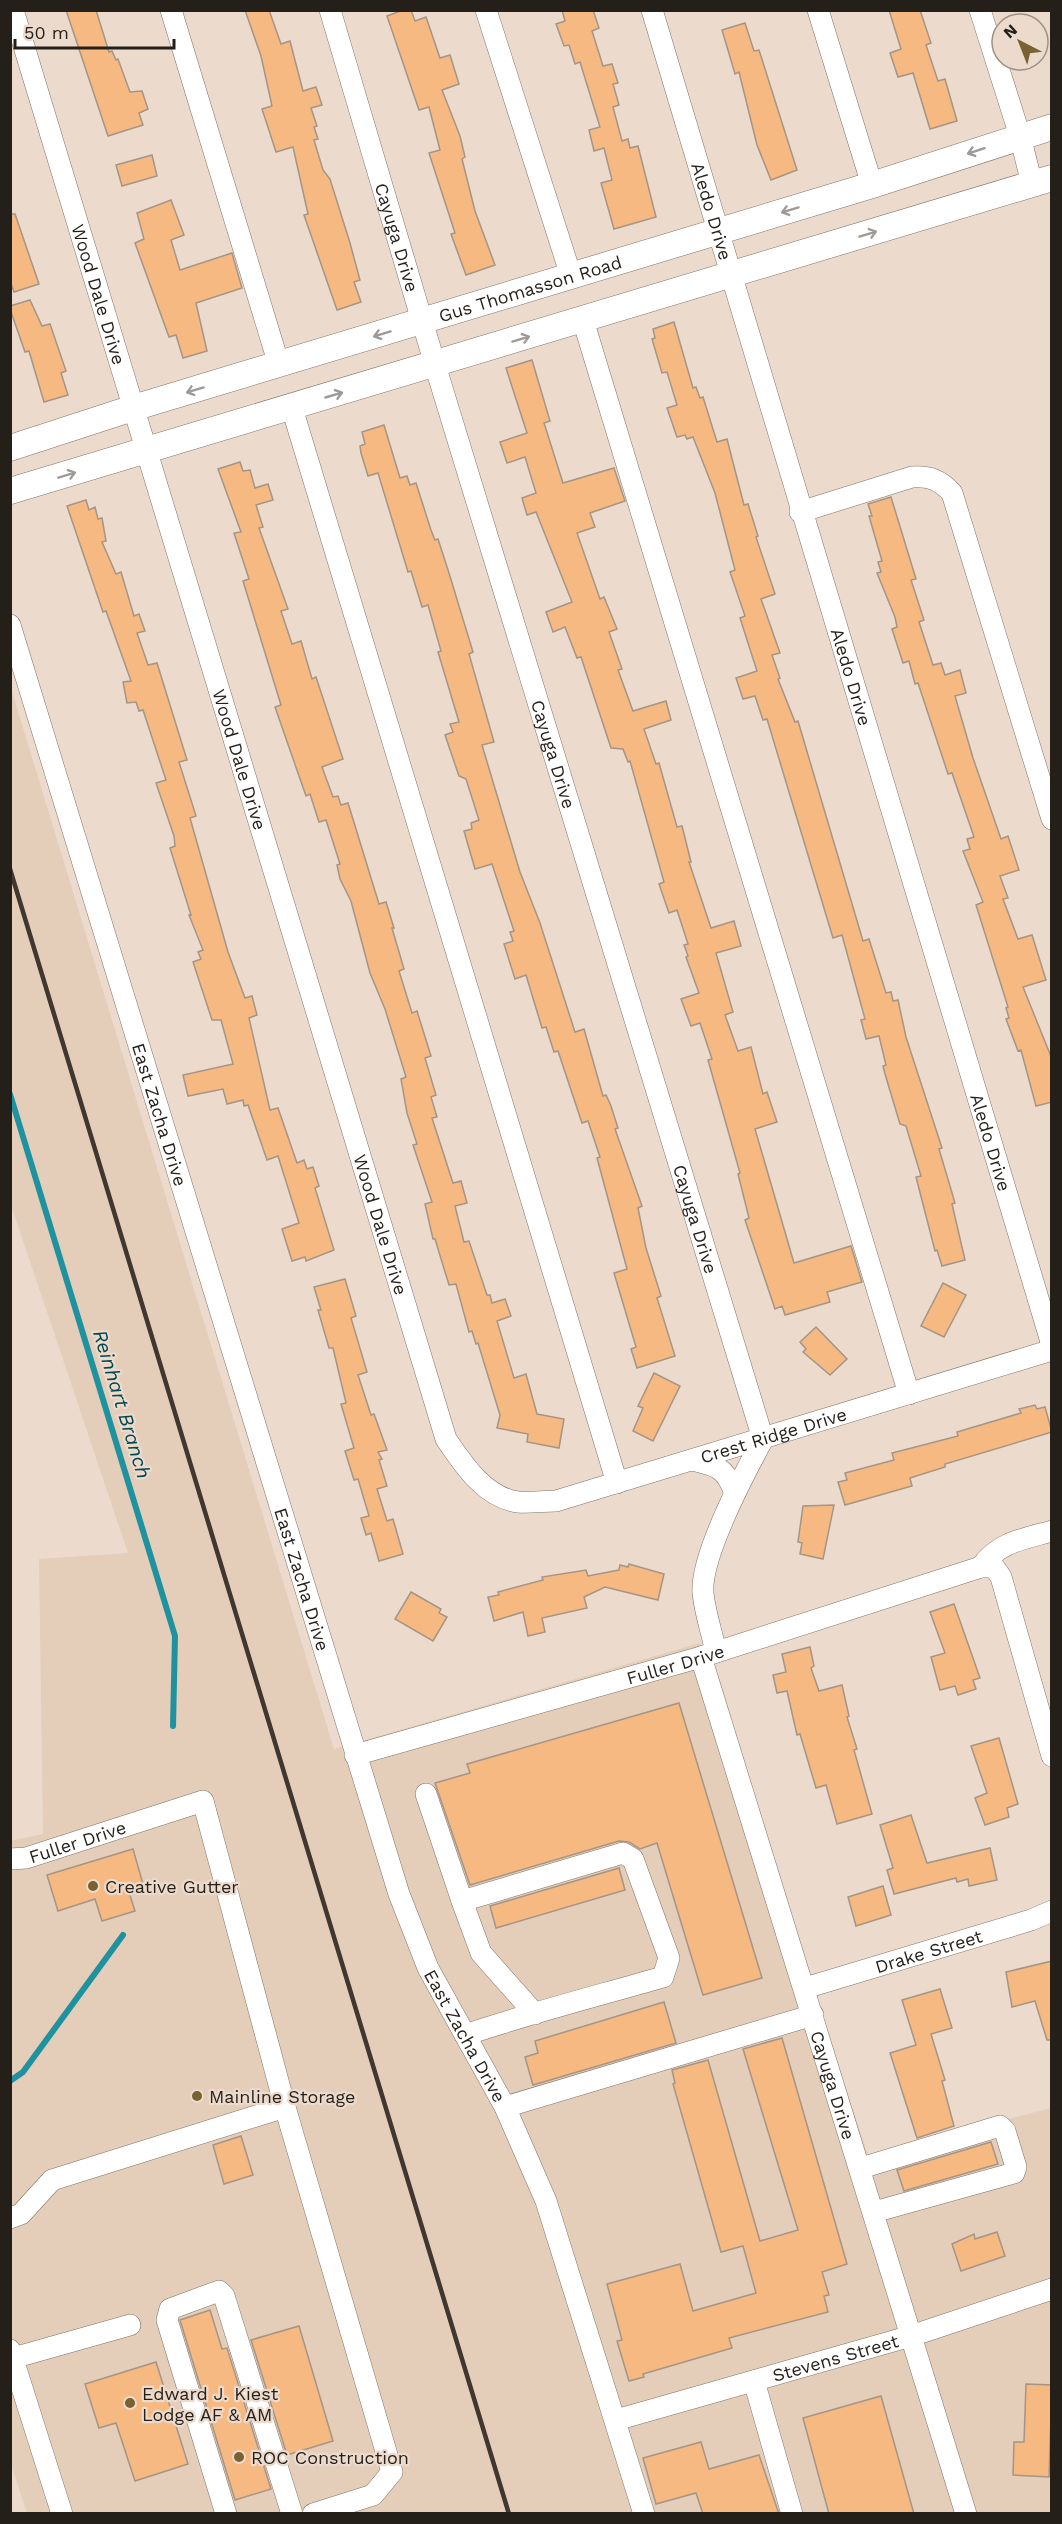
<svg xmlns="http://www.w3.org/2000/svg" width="1062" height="2524" font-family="'Work Sans',sans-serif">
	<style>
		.built { fill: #e4cdb9 }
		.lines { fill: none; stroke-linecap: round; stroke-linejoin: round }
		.stream { stroke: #1f92a0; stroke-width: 6 }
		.building { fill: #f6b981; stroke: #a49587; stroke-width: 1.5 }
		.minor-casing { stroke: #827366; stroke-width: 22 }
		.major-casing { stroke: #827366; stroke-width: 27 }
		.minor { stroke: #fff; stroke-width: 21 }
		.major { stroke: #fff; stroke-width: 26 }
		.rail { stroke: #3f3730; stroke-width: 4.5 }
		.oneway { stroke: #9d9a98 }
		.poi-dot { fill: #796131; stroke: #ecdbcd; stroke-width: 2 }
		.labels { text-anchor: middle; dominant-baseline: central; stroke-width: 4.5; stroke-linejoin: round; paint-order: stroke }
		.street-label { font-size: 18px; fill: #251f19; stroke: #ecdbcd }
		.poi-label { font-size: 18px; fill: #251f19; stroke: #ecdbcd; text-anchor: start }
		.water-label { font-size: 20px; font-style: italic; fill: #014650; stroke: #ecdbcd }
	</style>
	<rect width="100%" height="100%" fill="#ecdbcd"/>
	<path class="built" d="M10,685L334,1749L700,1643L868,2155L1051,2108V2513H27L10,2461V1841L43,1834L39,1559L128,1553L11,1205Z"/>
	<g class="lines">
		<g class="stream">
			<path d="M10,1094L175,1636L173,1726"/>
			<path d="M10,2081L23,2072L123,1935"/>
		</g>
	</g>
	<g class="building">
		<path d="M66,10H96L109,52L112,51L116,60L118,59L130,92L142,91L148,109L139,113L143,125L108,136Z"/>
		<path d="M245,10H269L281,44L290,41L303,91L316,87L322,105L311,108L317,126L314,127L318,139L314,140L323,170L330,179L350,243L360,280L354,282L361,302L337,310L304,215L308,214L293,147L276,152L262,109L272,106L261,56Z"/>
		<path d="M403,10H411L415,21L426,17L440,58L450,55L459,84L442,90L460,136L465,157L462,159L475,211L495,265L466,275L451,234L455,233L429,153L440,150L429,107L419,110L387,16Z"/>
		<path d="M562,10H593L599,28L592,31L603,66L612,64L618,83L613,84L619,105L613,107L622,141L628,139L630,148L638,146L656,217L614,229L601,183L612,180L604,148L594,151L589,130L600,127L580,62L575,64L569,45L564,46L556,24L565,21Z"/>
		<path d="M889,10H920L931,43L926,45L938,81L945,79L957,121L930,129L913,73L898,77L890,53L901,49Z"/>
		<path d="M745,23L754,51L759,50L797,170L771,180L757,145L739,72L735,74L722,30Z"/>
		<path d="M152,155L157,176L122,186L116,165Z"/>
		<path d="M171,200L184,235L171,240L180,270L232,253L242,288L196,303L207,351L183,358L176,335L169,337L135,243L144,239L137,213Z"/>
		<path d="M10,214H15L39,284L14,292L10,281Z"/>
		<path d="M30,300L42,326L50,324L66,371L61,373L68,395L44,402L29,351L25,352L10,309V306Z"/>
		<path d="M674,322L693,388L696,387L700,398L703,397L717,442L727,439L744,505L748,504L758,536L756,537L775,594L761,599L780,653L772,655L780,678L778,679L795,722L798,721L863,941L869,939L886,993L891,992L893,1001L898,1000L906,1037L942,1148L939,1149L955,1203L952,1204L965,1260L942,1266L937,1250L935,1251L916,1177L921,1176L906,1126L900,1124L885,1074L883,1066L886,1065L879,1036L866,1039L861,1020L865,1019L842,935L833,938L767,719L763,720L755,696L743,699L736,678L757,671L740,618L745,616L730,572L735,570L715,493L693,437L687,439L685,435L677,437L667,408L677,405L667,372L662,373L652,339L655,338L653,329Z"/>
		<path d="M532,360L550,421L544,423L563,483L614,468L625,501L590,513L595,527L577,533L600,599L604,597L617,629L609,632L622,669L618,670L633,711L666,701L671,720L644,729L656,764L659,763L677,827L682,826L691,862H689L711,928L734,921L741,946L716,953L733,1012L725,1015L738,1051L751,1047L763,1094L767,1092L777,1122L755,1129L794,1263L851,1246L862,1282L827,1292L830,1302L785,1315L782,1306L775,1309L745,1220L749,1218L738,1174L740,1173L708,1060L712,1059L700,1023L691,1026L681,999L699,993L686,957L688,956L684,945L688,944L677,910L669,913L659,884L664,882L630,761L628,762L623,749L611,748L581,657L577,658L565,627L553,632L546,612L572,602L536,512L527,515L522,498L536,493L525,457L507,463L500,442L527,433L506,368Z"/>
		<path d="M384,425L400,478L407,476L410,485L416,483L431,530L435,540L438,539L449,573L473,652L469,654L494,742L482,745L520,872L540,923L575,1032L584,1029L603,1096L606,1095L611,1106L618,1128L615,1129L642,1206L638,1208L646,1248L661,1296L657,1298L675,1356L637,1368L631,1349L636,1347L614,1273L627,1269L597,1158L600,1157L588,1121L582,1123L558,1051L554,1052L546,1027L542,1028L526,975L515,979L504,944L513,941L510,932L514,931L492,864L475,869L464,831L472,829L471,823L479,820L466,779L459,776L445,735L453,732L450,724L459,722L438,652L441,651L428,605L422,607L411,571L408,572L378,473L368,476L361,453L360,446L365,444L362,432Z"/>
		<path d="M240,462L243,471L250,470L255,488L268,484L273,500L256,505L263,527L259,528L288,609L281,611L292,644L301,641L312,679L316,677L343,759L322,767L333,797L338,796L341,805L348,803L379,904L386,902L394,928H392L404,969L399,971L412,1013L417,1011L431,1056L425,1058L436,1095L431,1097L437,1117L432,1118L453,1183L461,1181L467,1203L455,1206L464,1242L469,1241L487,1295H490L492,1303L505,1299L511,1316L497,1321L514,1378L526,1374L537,1414L564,1419L559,1448L527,1442L528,1434L497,1428L500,1415L478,1343L476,1344L472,1331L469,1332L456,1284L449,1285L435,1239H433L425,1204L432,1202L413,1145L417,1144L407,1113L401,1079L406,1077L385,1009L370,973L351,901L340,879L337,865L340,864L326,820L319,822L310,794L306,796L275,707L281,705L243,581L249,579L234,533L241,532L218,469Z"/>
		<path d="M891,497L916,579L911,580L924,620L919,622L933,665L941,663L945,675L960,670L966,693L955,696L973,758L1001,839L1008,836L1019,870L1000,876L1008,898L1003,899L1018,939L1032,935L1046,980L1023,987L1052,1059V1102L1036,1106L1021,1050L1018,1051L1006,1019L1009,1018L1006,1008L1008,1007L976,905L983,902L963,851L970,849L967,839L974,837L952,773L948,774L918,683L915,684L909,661L903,663L892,629L897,627L895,617L877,573L881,572L878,562L882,561L869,516H872L868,504Z"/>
		<path d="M86,500L89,510L95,507L98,519L102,518L106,541L102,542L116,574L121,572L134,616L139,614L145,631L137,633L148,665L157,663L187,760L179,762L196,816L190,818L228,952L245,998L252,996L257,1015L249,1018L270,1110L278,1108L297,1163L304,1160L307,1169L313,1167L319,1186L315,1188L334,1250L306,1261L305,1257L292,1261L282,1229L299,1223L278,1156L267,1160L248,1105L244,1106L243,1100L227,1104L223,1089L188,1096L183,1075L233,1064L221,1020H212L193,962L201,959L198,952L203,950L189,915H191L170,848L175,846L174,836L156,783L166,780L143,710L139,711L136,702L127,703L123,682L131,681L106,611L103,612L67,506Z"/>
		<path d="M345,1279L356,1316L351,1318L367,1372L358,1375L371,1415L374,1414L387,1450L378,1452L382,1459L379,1460L387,1486L377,1489L387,1521L393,1519L403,1554L379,1561L371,1533L366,1535L361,1518L369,1516L358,1479L354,1480L345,1451L354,1448L341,1404L346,1403L333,1348H329L318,1310H321L314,1287Z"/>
		<path d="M943,1283L966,1295L944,1337L921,1326Z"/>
		<path d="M816,1327L847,1359L830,1375L803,1352L806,1349L800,1342Z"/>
		<path d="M654,1373L680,1386L653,1441L633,1431L643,1408L638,1406Z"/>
		<path d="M1035,1405L1037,1409L1045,1407L1052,1432L945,1464V1467L910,1478L912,1486L845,1505L838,1482L847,1480L845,1473L894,1460L892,1453L958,1436L957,1432L1021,1413L1019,1409Z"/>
		<path d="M834,1505L823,1559L800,1554L802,1543L798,1542L803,1506Z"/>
		<path d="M629,1564L664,1574L658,1600L605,1587L584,1597L587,1608L542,1618L545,1632L528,1636L523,1612L494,1621L488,1597L499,1595L498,1592L543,1580L542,1577L586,1570L588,1576L619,1570L620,1565L628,1567Z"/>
		<path d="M411,1592L441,1609L439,1613L447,1617L433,1641L395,1619Z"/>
		<path d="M954,1604L980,1678L973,1680L976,1689L958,1695L955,1686L940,1690L931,1657L945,1653L930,1612Z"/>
		<path d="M810,1647L814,1666L811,1668L819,1691L842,1685L849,1716L847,1717L857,1749L854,1750L872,1814L837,1824L826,1785L816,1788L800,1734L797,1735L787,1691L777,1693L773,1675L786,1672L782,1654Z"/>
		<path d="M679,1703L762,1978L703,1995L657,1843L640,1849L629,1842L619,1841L470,1885L435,1783L470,1773L467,1764Z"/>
		<path d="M999,1738L1018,1804L1007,1808L1009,1817L985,1825L975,1798L987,1793L971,1746Z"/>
		<path d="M911,1815L927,1863L990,1848L997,1880L969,1886L968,1879L957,1882L956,1878L894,1894L887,1870L893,1868L880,1825Z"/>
		<path d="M133,1849L143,1884L128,1889L135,1911L102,1921L95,1899L58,1911L47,1875Z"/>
		<path d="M619,1868L625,1890L496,1928L490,1906Z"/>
		<path d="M883,1886L891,1915L856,1926L848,1897Z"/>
		<path d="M1052,1961V2040H1047L1035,2001L1012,2007L1006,1972Z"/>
		<path d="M940,1989L952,2028L931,2034L945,2080L942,2081L954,2126L917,2138L890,2053L916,2045L902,2000Z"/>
		<path d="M664,2002L676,2043L533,2085L525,2057L538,2053L535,2041Z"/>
		<path d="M782,2038L847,2264L822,2272L829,2295L824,2296L828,2312L729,2338L732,2348L643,2374L644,2377L629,2381L617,2341L622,2340L607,2284L680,2264L693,2311L756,2293L743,2246L721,2252L673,2084L675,2083L672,2070L708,2060L760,2241L798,2230L743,2049Z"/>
		<path d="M241,2136L253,2175L224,2184L213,2145Z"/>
		<path d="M991,2142L998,2164L904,2191L897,2170Z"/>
		<path d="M997,2232L1005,2256L961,2271L952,2244L974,2234L975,2239Z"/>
		<path d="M210,2310L222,2349L227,2348L271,2489L235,2500L180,2320Z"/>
		<path d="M299,2326L333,2441L287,2455L251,2340Z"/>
		<path d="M156,2362L188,2464L135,2481L116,2423L99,2428L85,2384Z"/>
		<path d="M1026,2384L1052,2385L1049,2477L1013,2475L1014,2442H1024Z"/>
		<path d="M881,2396L914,2514H829L803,2418Z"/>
		<path d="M701,2442L709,2469L759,2455L779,2514H703L696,2493L656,2504L643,2458Z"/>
	</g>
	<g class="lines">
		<defs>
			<g id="minor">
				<path id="s1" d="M13,10L446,1439C463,1464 485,1498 518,1502C530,1503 544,1501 556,1501L1052,1350"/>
				<path d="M171,10L279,365"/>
				<path id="s2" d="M330,10L439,378L763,1439C745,1472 700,1557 703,1593C705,1613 712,1633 716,1652"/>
				<path d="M486,10L571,276"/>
				<path id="s3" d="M652,10L1052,1345"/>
				<path d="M818,10L872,185"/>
				<path d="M980,10L1020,136L1032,184"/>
				<path d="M583,320L909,1394"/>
				<path d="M292,408L617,1483"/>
				<path d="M800,512L912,477C930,476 940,480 952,493L1052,819"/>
				<path id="s4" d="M10,625L399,1894L428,1968L505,2107L546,2201L644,2514"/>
				<path d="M692,1460C716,1466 725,1467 734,1491"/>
				<path d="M981,1567C998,1542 1024,1539 1052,1531"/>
				<path id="s5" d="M701,1657L966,2514"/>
				<path id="s6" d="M355,1755L701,1657L981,1567H994L1001,1577L1052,1756"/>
				<path d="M426,1794L462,1901"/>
				<path id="s7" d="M10,1859L26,1858L203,1801L285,2107"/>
				<path id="s8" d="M805,1988L1031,1920L1052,1911"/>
				<path d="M465,2035C530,2013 597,1996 663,1977L669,1958L633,1859L623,1853L462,1901L481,1953L535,2014"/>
				<path d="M505,2107L813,2015"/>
				<path d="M861,2168L1000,2126L1005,2131L1016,2167L1014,2173L874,2212"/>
				<path d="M10,2218L21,2214L52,2180L285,2107L392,2472L373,2495L313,2514"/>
				<path d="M10,2350L62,2514"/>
				<path d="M13,2358L130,2325"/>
				<path d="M754,2381L792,2514"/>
				<path id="s9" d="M616,2420L911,2336L1052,2289"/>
				<path d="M226,2514L167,2320L170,2309L219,2291L224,2296L292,2514"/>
			</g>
			<g id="major">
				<path id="s10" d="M10,448L133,408L872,185L1052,127"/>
				<path d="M10,491L1052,178"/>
			</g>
		</defs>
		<use href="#minor" class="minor-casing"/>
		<use href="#major" class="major-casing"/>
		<use href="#minor" class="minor"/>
		<use href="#major" class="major"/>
		<path class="rail" d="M10,869L509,2514"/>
	</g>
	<defs><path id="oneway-shaft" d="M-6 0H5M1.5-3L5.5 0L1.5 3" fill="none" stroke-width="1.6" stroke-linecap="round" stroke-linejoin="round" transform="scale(1.5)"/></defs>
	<g class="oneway">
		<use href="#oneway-shaft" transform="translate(976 151) rotate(162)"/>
		<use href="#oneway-shaft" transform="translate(790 210) rotate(163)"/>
		<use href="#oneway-shaft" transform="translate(868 234) rotate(-17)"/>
		<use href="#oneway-shaft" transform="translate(382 334) rotate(163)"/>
		<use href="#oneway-shaft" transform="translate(521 339) rotate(-17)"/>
		<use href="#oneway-shaft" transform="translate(195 390) rotate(163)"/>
		<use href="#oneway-shaft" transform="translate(334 395) rotate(-16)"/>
		<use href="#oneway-shaft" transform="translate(67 475) rotate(-17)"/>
	</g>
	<g class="poi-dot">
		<circle cx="93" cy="1886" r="6"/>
		<circle cx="197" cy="2096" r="6"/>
		<circle cx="130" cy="2403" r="6"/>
		<circle cx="239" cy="2457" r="6"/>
	</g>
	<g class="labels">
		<g class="street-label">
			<text stroke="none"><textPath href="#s3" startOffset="210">Aledo Drive</textPath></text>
			<text stroke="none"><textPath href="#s2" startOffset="237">Cayuga Drive</textPath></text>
			<text stroke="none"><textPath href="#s10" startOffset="544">Gus Thomasson Road</textPath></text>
			<text stroke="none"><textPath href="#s1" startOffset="297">Wood Dale Drive</textPath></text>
			<text stroke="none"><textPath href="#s3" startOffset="696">Aledo Drive</textPath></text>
			<text stroke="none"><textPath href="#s2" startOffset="777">Cayuga Drive</textPath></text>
			<text stroke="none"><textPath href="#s1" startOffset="783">Wood Dale Drive</textPath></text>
			<text stroke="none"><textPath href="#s4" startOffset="512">East Zacha Drive</textPath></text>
			<text stroke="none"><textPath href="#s3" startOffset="1182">Aledo Drive</textPath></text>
			<text stroke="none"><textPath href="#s2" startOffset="1263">Cayuga Drive</textPath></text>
			<text stroke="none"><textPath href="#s1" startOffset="1269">Wood Dale Drive</textPath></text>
			<text stroke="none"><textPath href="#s1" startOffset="1857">Crest Ridge Drive</textPath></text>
			<text stroke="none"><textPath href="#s4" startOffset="998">East Zacha Drive</textPath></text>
			<text stroke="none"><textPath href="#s6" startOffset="333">Fuller Drive</textPath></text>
			<text stroke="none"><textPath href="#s7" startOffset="70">Fuller Drive</textPath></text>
			<text stroke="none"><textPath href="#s8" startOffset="129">Drake Street</textPath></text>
			<text stroke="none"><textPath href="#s4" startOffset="1484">East Zacha Drive</textPath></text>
			<text stroke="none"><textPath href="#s5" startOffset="448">Cayuga Drive</textPath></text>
			<text stroke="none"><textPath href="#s9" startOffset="228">Stevens Street</textPath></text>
		</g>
		<g class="poi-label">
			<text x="105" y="1886">Creative Gutter</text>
			<text x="209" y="2096">Mainline Storage</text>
			<text x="142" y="2393">Edward J. Kiest<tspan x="142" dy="21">Lodge AF &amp; AM</tspan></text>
			<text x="251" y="2457">ROC Construction</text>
		</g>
		<g class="water-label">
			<text transform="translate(122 1404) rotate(73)">Reinhart Branch</text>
		</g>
	</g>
	<rect width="1062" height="2524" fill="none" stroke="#251f19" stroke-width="24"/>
	<g transform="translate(1020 42) rotate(318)"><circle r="28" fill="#ecdbcd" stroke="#9c9085" stroke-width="1.5"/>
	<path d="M0-4.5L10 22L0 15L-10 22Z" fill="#796131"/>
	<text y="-9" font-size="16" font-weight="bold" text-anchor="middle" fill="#251f19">N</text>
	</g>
	<path d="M15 39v9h159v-9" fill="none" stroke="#251f19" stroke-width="3"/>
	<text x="24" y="39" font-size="18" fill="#251f19" stroke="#ecdbcd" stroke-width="4.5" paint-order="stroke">50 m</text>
</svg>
